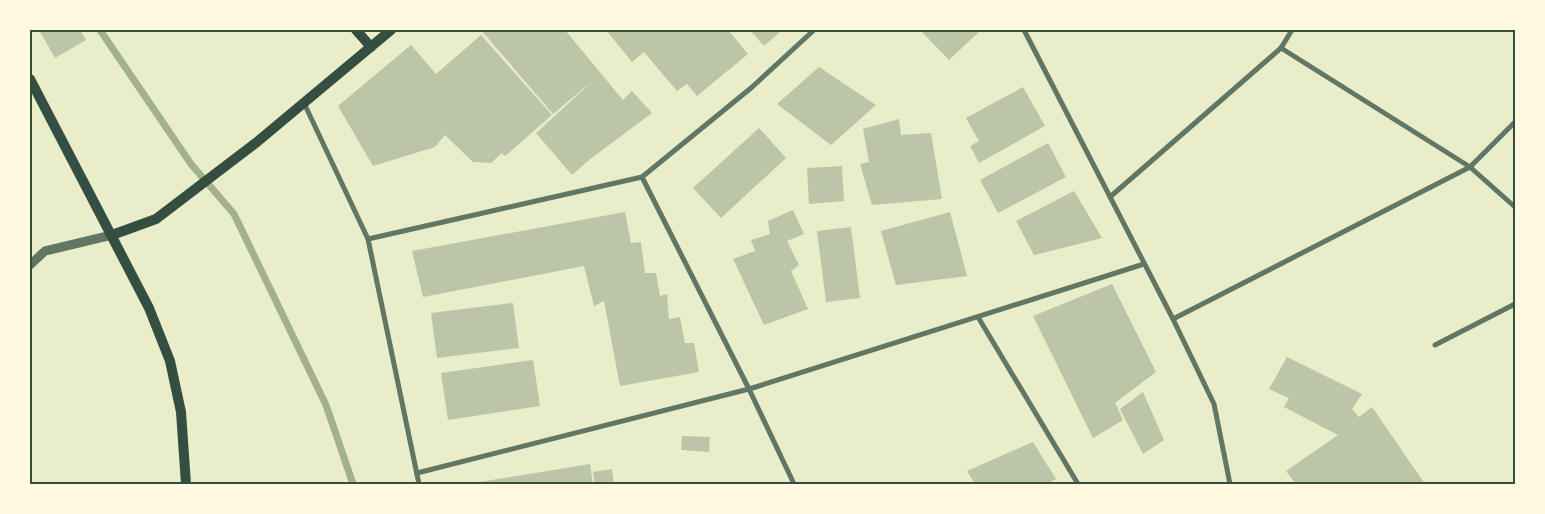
<svg xmlns="http://www.w3.org/2000/svg" width="1545" height="514" font-family="'Fira Sans Condensed',sans-serif">
	<style>
		.lines { fill: none; stroke-linecap: round; stroke-linejoin: round }
		.stream { stroke: #a3b18a; stroke-width: 7 }
		.building { fill: #bcc5a7 }
		.minor { stroke: #617663; stroke-width: 5 }
		.tertiary { stroke: #617663; stroke-width: 9 }
		.secondary { stroke: #344e41; stroke-width: 10 }
		.neatline { fill: none; stroke: #344e41; stroke-width: 2 }
	</style>
	<rect width="100%" height="100%" fill="#e9edc9"/>
	<g class="lines">
		<path class="stream" d="M100,30L191,164L234,214L326,405L353,484"/>
	</g>
	<g class="building">
		<path d="M39,30H80L86,40L55,58Z"/>
		<path d="M481,30H565L623,100L632,91L652,113L589,160L572,175L536,133L595,79L553,114Z"/>
		<path d="M606,30H728L748,54L697,96L687,84L677,91L644,52L632,62Z"/>
		<path d="M750,30H782L764,46Z"/>
		<path d="M920,30H977L979,32L949,60Z"/>
		<path d="M481,35L552,115L505,156L502,153L491,163L473,162L445,135L435,147L373,166L338,106L411,45L436,74Z"/>
		<path d="M819,67L876,105L831,145L777,104Z"/>
		<path d="M1023,87L1045,126L979,163L970,146L979,141L966,118Z"/>
		<path d="M899,119L901,135L931,133L942,199L872,205L860,164L869,162L863,129Z"/>
		<path d="M759,128L786,158L721,218L693,188Z"/>
		<path d="M1048,143L1066,177L998,213L980,180Z"/>
		<path d="M842,166L844,201L809,204L807,168Z"/>
		<path d="M1074,191L1102,238L1034,255L1016,221Z"/>
		<path d="M793,210L804,234L787,241L799,265L791,271L808,309L764,325L733,259L755,251L751,240L770,234L768,221Z"/>
		<path d="M625,212L631,243L641,242L645,273H656L660,296L667,294L669,319L680,317L685,343H694L699,372L620,386L604,301L594,306L584,266L423,297L412,251Z"/>
		<path d="M950,212L967,276L896,285L881,231Z"/>
		<path d="M851,227L860,298L826,302L817,231Z"/>
		<path d="M1112,284L1156,372L1115,403L1123,420L1093,438L1033,316Z"/>
		<path d="M513,303L519,348L437,358L431,313Z"/>
		<path d="M1287,357L1362,394L1352,409L1359,417L1372,407L1425,484H1296L1286,471L1338,435L1284,407L1289,398L1269,389Z"/>
		<path d="M533,360L540,406L448,420L441,373Z"/>
		<path d="M1143,392L1164,440L1143,454L1120,409Z"/>
		<path d="M682,436L710,437L709,452L681,450Z"/>
		<path d="M1033,442L1056,479L1046,484H975L967,471Z"/>
		<path d="M590,464L593,484H474V483Z"/>
		<path d="M612,469L614,484H595L593,472Z"/>
	</g>
	<g class="lines">
		<g class="minor">
			<path d="M1024,30L1173,319L1214,404L1230,484"/>
			<path d="M1281,48L1470,167L1515,207"/>
			<path d="M304,103L368,239L419,484"/>
			<path d="M642,177L749,389L794,484"/>
			<path d="M1110,197L1281,48L1292,30"/>
			<path d="M368,239L642,177L751,88L814,30"/>
			<path d="M978,317L1078,484"/>
			<path d="M1173,319L1470,167L1515,122"/>
			<path d="M1435,345L1515,304"/>
			<path d="M417,473L749,389L1144,264"/>
		</g>
		<path class="tertiary" d="M30,265L45,251L112,235"/>
		<g class="secondary">
			<path d="M356,30L371,47"/>
			<path d="M30,79L149,308L170,361L181,412L186,484"/>
			<path d="M112,235L156,219L257,142L391,30"/>
		</g>
	</g>
	<rect width="1545" height="514" fill="none" stroke="#fefae0" stroke-width="62"/>
	<rect x="31" y="31" width="1483" height="452" class="neatline"/>
</svg>
